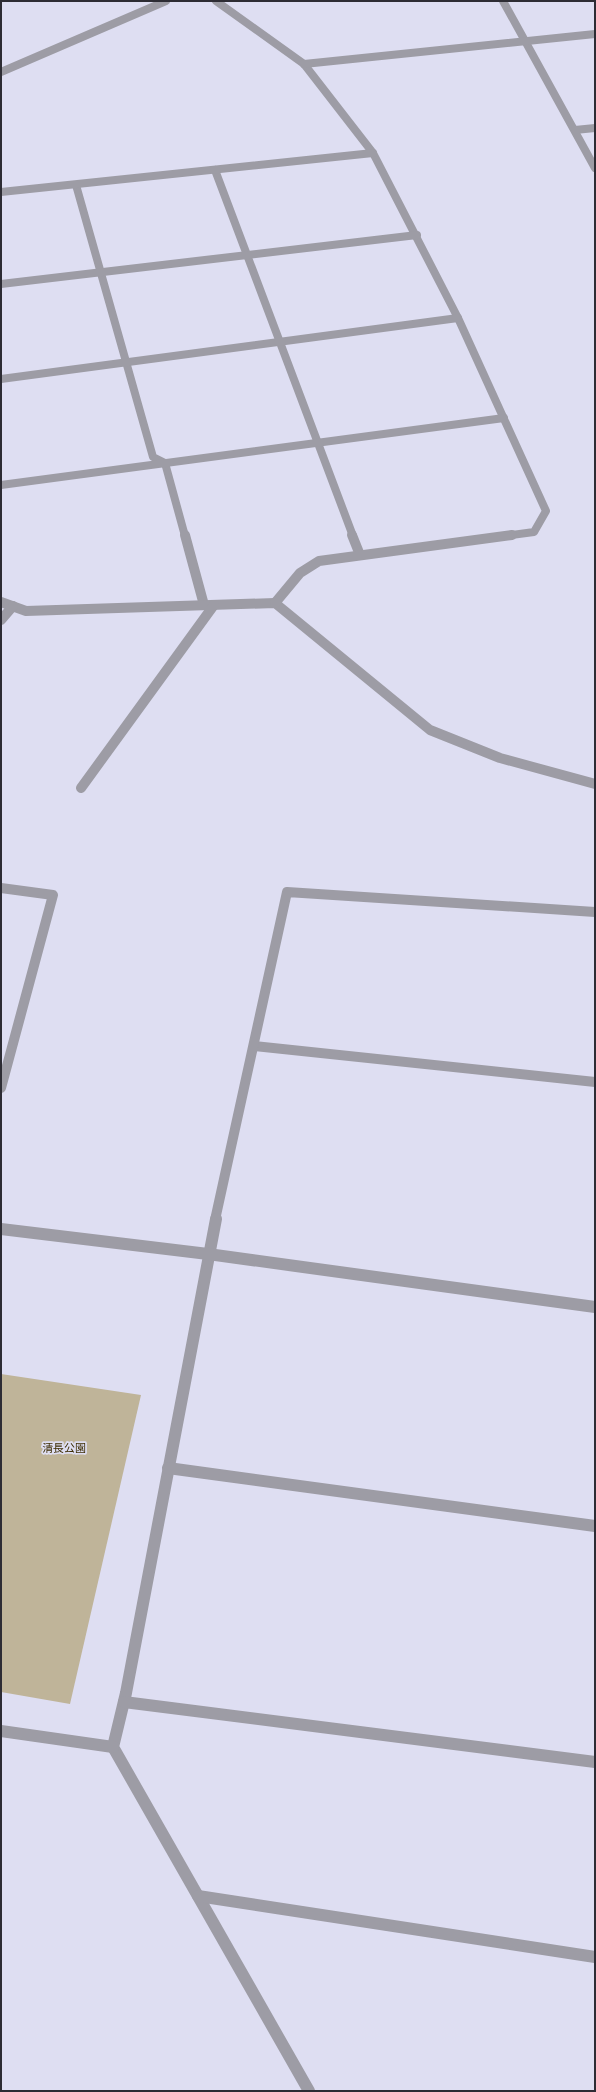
<svg xmlns="http://www.w3.org/2000/svg" width="596" height="2092" font-family="'DejaVu Sans','Noto Sans JP',sans-serif">
	<style>
		.green { fill: #bfb499 }
		.lines { fill: none; stroke-linecap: round; stroke-linejoin: round }
		.minor-far2 { stroke: #9d9ca5; stroke-width: 8 }
		.minor-far1 { stroke: #9d9ca5; stroke-width: 10 }
		.minor { stroke: #9d9ca5; stroke-width: 12 }
		.labels { text-anchor: middle; dominant-baseline: central; stroke-width: 3.5; stroke-linejoin: round; paint-order: stroke }
		.park-label { font-size: 11px; fill: #3c2d03; stroke: #dedef2 }
	</style>
	<rect width="100%" height="100%" fill="#dedef2"/>
	<path class="green" d="M1,1374L141,1395L70,1704L1,1692Z"/>
	<g class="lines">
		<g class="minor-far2">
			<path d="M216,1L304,64L373,153L458,318L546,511L534,532L504,536"/>
			<path d="M503,1L595,168"/>
			<path d="M304,64L595,34"/>
			<path d="M1,72L166,1"/>
			<path d="M575,130L595,128"/>
			<path d="M215,170L353,536"/>
			<path d="M76,185L153,457L165,463L185,536"/>
			<path d="M1,192L373,153"/>
			<path d="M1,284L417,235"/>
			<path d="M1,379L458,318"/>
			<path d="M1,485L504,418"/>
		</g>
		<g class="minor-far1">
			<path d="M185,535L204,605"/>
			<path d="M352,535L360,555"/>
			<path d="M1,602L26,611L275,603L430,730L500,758L595,784"/>
			<path d="M275,603L300,573L319,561L512,535"/>
			<path d="M1,620L13,606"/>
			<path d="M81,788L214,605"/>
			<path d="M1,888L53,895L1,1088"/>
			<path d="M254,1046L595,1082"/>
			<path d="M215,1220L287,892L595,912"/>
		</g>
		<g class="minor">
			<path d="M216,1219L126,1693L113,1747L309,2091"/>
			<path d="M1,1229L208,1254L595,1307"/>
			<path d="M168,1468L595,1526"/>
			<path d="M124,1702L595,1762"/>
			<path d="M1,1731L113,1747"/>
			<path d="M198,1896L595,1957"/>
		</g>
	</g>
	<g class="labels">
		<g class="park-label">
			<text x="64" y="1448">清長公園</text>
		</g>
	</g>
	<rect width="596" height="2092" fill="none" stroke="#2d2c34" stroke-width="4"/>
</svg>
